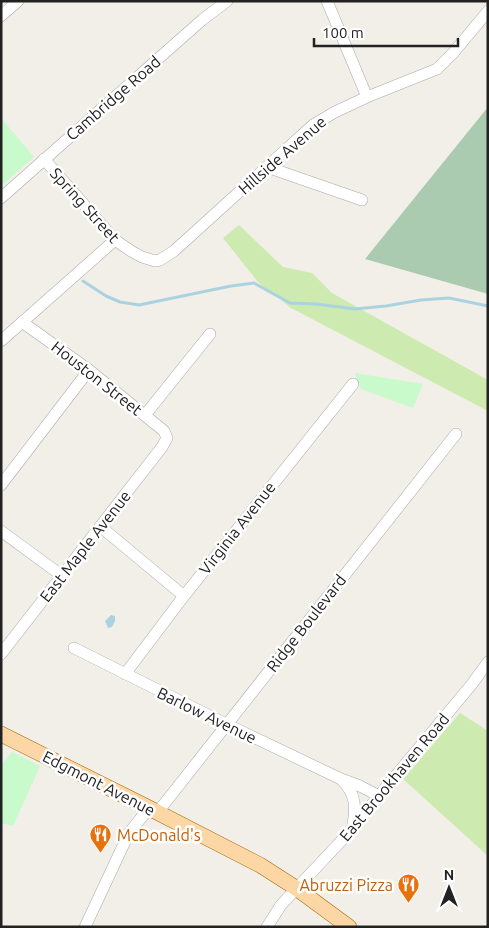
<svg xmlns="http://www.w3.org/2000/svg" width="489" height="928" font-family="Ubuntu,sans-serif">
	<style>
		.grass { fill: #cdebb0 }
		.cemetery { fill: #aacbaf }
		.park { fill: #c8facc }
		.water { fill: #aad3df }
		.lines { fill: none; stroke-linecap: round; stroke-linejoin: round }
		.stream { stroke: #aad3df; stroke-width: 3 }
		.minor-casing { stroke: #a9a9a9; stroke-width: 12 }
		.major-casing { stroke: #a06b00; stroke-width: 16 }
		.minor { stroke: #fff; stroke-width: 11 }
		.major { stroke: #fcd6a4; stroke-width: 15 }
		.labels { text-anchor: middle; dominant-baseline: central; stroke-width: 5; stroke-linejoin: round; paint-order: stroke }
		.street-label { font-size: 16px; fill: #222; stroke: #fff }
		.food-label { font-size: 16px; fill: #c56008; stroke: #fff; text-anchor: start }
	</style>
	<rect width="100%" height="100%" fill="#f2efe9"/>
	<g class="grass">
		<path d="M239,225L283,267L312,273L332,293L488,380V411L291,308L258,282L223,238Z"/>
		<path d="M460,713L488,731V856L403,779Z"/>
	</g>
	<path class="cemetery" d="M488,107V294L365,259Z"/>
	<g class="park">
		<path d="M1,118L34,157L1,186Z"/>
		<path d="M355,373L423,384L413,408L361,389Z"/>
		<path d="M12,752L40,766L13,826L1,823V765Z"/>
	</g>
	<path class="water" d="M111,615L115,616V621L112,627L108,628L105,621Z"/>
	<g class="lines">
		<path class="stream" d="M83,281L106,296L120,302L139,305L231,286L254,283L290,303L316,304L355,309L386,306L421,300L449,298L488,306"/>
		<defs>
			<g id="minor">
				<path d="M327,1L367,97"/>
				<path d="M1,16L18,1"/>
				<path d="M44,159L115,240L131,251L142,257L155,261L160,260L174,251L313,125L335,112L367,97L437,69L454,52L488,11"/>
				<path d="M267,167L362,200"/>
				<path d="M1,198L202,20L227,1"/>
				<path d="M1,341L115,240"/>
				<path d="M145,415L210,334"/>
				<path d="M1,485L89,370"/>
				<path d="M101,527L184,596"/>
				<path d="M1,531L61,575"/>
				<path d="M74,648L226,724L341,779L360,786L379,796"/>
				<path d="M1,654L162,447L167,438L164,431L89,370L22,322"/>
				<path d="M125,674L184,596L353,384"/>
				<path d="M342,780C356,794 356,807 353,825"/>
				<path d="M157,813L456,434"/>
				<path d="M85,927L129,833L149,808"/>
				<path d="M267,927L281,905L343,839L472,684L488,662"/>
			</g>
			<path id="major" d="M1,734L149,808L260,865L296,888L349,927"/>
		</defs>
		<use href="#minor" class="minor-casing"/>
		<use href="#major" class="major-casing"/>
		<use href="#minor" class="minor"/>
		<use href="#major" class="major"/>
	</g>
	<defs>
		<symbol id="restaurant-pin" viewBox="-11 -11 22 30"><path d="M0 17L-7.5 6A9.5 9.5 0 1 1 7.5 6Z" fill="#e8710a" stroke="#fff"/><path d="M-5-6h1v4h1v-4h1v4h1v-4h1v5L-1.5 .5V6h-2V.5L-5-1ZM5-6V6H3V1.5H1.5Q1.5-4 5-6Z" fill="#fff"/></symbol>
	</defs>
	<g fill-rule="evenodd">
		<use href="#restaurant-pin" x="88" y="822" width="25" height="34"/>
		<use href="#restaurant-pin" x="396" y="872" width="25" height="34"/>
	</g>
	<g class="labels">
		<g class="street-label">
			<text transform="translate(113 98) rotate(-41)">Cambridge Road</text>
			<text transform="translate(282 155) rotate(-41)">Hillside Avenue</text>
			<text transform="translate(85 205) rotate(48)">Spring Street</text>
			<text transform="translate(97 378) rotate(38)">Houston Street</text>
			<text transform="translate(237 528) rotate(-52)">Virginia Avenue</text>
			<text transform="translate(85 546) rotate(-52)">East Maple Avenue</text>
			<text transform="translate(306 623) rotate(-52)">Ridge Boulevard</text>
			<text transform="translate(207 715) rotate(26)">Barlow Avenue</text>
			<text transform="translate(394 777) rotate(-50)">East Brookhaven Road</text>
			<text transform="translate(99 783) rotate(27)">Edgmont Avenue</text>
		</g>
		<g class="food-label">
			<text x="117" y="835">McDonald's</text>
			<text x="393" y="885" text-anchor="end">Abruzzi Pizza</text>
		</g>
	</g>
	<rect width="489" height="928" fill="none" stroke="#222222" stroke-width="5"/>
	<g transform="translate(449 888)" stroke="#ffffff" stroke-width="4" paint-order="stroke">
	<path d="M0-4L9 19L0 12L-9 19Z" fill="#222222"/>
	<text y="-8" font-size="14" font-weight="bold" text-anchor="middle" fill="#222222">N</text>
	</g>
	<path d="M314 38v8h144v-8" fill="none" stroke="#222222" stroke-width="2.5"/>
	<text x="322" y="38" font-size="15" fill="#222222" stroke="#ffffff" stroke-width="4" paint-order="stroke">100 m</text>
</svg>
